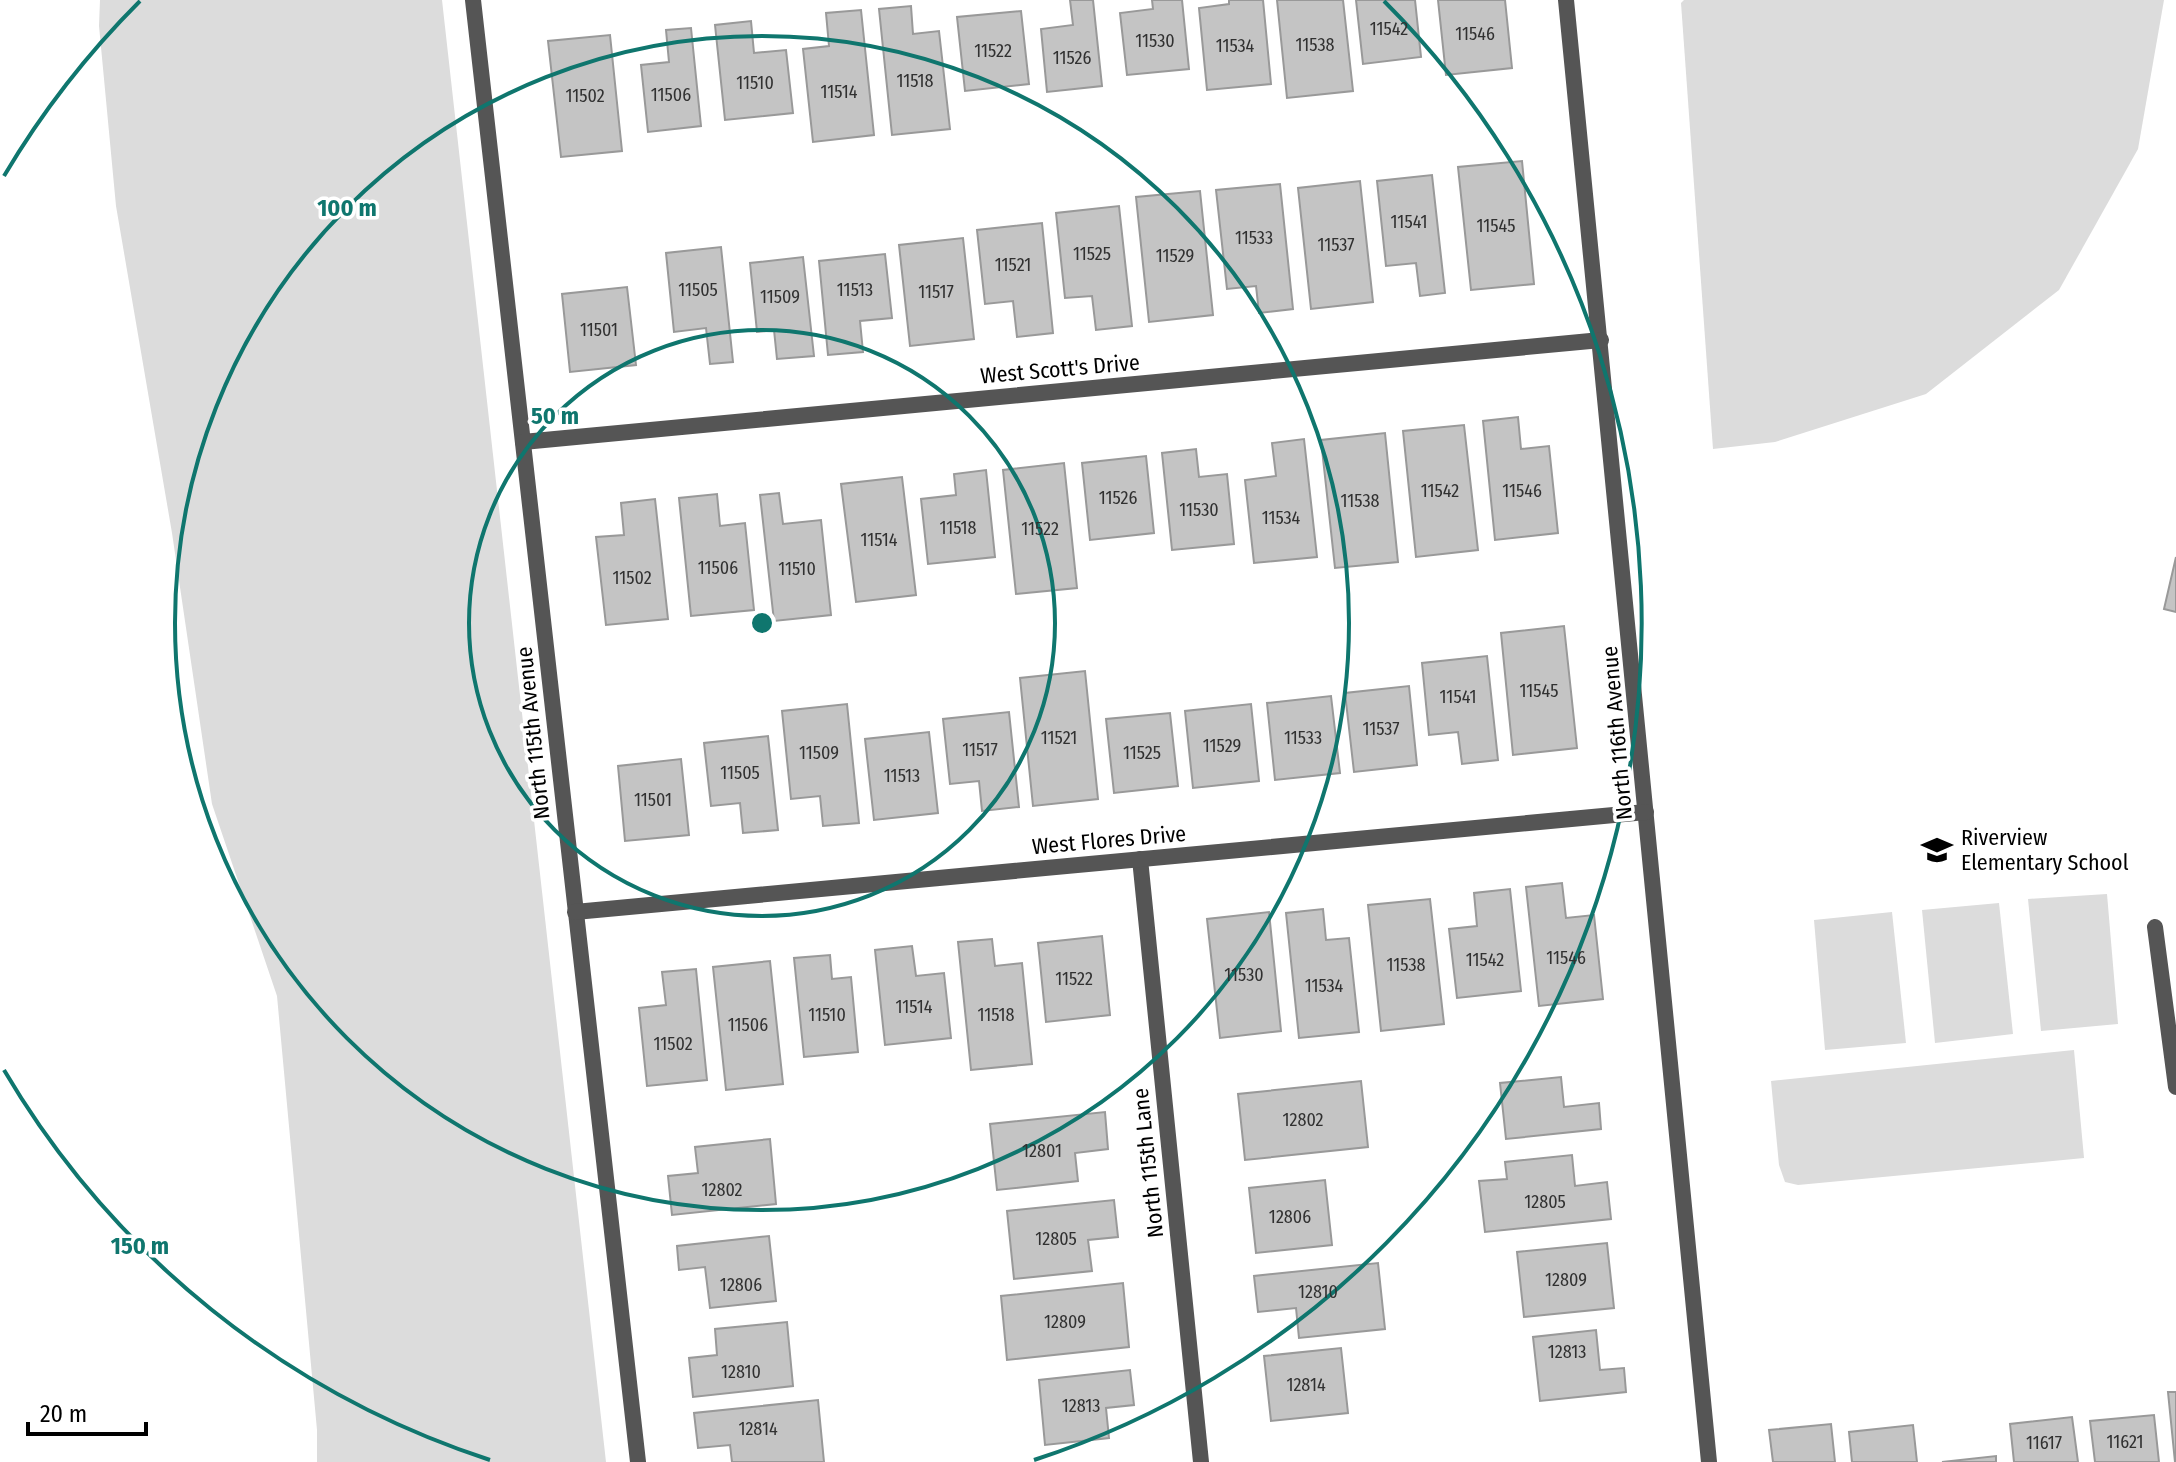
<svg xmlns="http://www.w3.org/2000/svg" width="2176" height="1462" font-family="'Fira Sans Condensed',sans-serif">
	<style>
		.green { fill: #dcdcdc }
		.building { fill: #c4c4c4; stroke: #999; stroke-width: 2 }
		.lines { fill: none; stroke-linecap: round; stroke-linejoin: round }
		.service { stroke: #555; stroke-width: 16 }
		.minor { stroke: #555; stroke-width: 16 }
		.ring { fill: none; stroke: #0f766e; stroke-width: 4 }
		.labels { text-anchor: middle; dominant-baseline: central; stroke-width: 7; stroke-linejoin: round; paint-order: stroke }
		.number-label { font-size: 18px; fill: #313131 }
		.street-label { font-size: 22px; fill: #000; stroke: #fff }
		.poi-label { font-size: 22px; fill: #000; stroke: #fff; text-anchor: start }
		.centre { fill: #0f766e; stroke: #fff; stroke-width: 4 }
		.ring-label { font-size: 24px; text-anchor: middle; font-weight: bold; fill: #0f766e; stroke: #fff; stroke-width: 7; stroke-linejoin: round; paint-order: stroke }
	</style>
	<rect width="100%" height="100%" fill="#fff"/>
	<g class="green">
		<path d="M100,0H442L606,1462H317V1430L277,996L212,804L172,533L116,206L99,26Z"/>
		<path d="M1684,0H2164L2138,149L2059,290L1926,394L1775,442L1713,449L1681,3Z"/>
		<path d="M2107,894L2118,1024L2041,1031L2028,899Z"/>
		<path d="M1999,903L2013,1034L1935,1043L1922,910Z"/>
		<path d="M1892,912L1906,1043L1825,1050L1814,920Z"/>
		<path d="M2074,1050L2084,1158L1798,1185L1785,1182L1779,1165L1771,1081Z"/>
	</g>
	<g class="building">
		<path d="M1070,0H1093L1102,86L1047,92L1041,29L1073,25Z"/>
		<path d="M1152,0H1182L1189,69L1127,75L1120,13L1153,9Z"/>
		<path d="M1229,0H1263L1271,84L1207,90L1199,8L1229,4Z"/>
		<path d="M1277,0H1343L1353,91L1287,98Z"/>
		<path d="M1356,0H1415L1421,57L1363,64Z"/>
		<path d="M1438,0H1505L1512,68L1446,75Z"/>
		<path d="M911,6L913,34L939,31L950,129L892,135L879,9Z"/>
		<path d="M861,10L874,135L813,142L803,49L829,46L826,13Z"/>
		<path d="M1021,11L1029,84L965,91L957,17Z"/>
		<path d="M751,21L754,53L786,50L793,113L725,120L715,25Z"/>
		<path d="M691,28L701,126L648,132L641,65L669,62L666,30Z"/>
		<path d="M610,35L622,151L561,157L548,41Z"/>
		<path d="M1522,161L1534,284L1471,290L1458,167Z"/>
		<path d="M1432,175L1445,293L1420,296L1416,263L1386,266L1377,181Z"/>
		<path d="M1360,181L1373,302L1311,309L1298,188Z"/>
		<path d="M1280,184L1293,309L1259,313L1256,286L1227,289L1216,190Z"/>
		<path d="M1200,191L1213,315L1149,322L1136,197Z"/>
		<path d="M1119,206L1132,326L1096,330L1092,296L1065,298L1056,213Z"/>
		<path d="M1042,223L1053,333L1017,337L1013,301L985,304L977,230Z"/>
		<path d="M963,238L974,339L910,346L899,245Z"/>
		<path d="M721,247L733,362L710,364L706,328L674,332L666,253Z"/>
		<path d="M885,254L892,318L860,321L863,352L828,355L819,261Z"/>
		<path d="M803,257L814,356L777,359L774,330L757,332L750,263Z"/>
		<path d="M627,287L636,365L570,372L562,294Z"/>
		<path d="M1518,417L1521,449L1549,446L1558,533L1495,540L1483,421Z"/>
		<path d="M1464,425L1478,550L1416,557L1403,431Z"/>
		<path d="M1385,433L1398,562L1335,568L1321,440Z"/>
		<path d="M1304,439L1317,557L1254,563L1245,480L1276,476L1272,443Z"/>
		<path d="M1196,449L1199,477L1227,474L1234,544L1172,550L1162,453Z"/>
		<path d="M1146,456L1154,533L1090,540L1082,463Z"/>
		<path d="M1064,463L1077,588L1016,594L1003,470Z"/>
		<path d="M986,470L995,557L928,564L921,499L956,495L954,474Z"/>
		<path d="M902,477L916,595L856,602L841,484Z"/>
		<path d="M779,493L783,524L821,520L831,615L774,621L760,495Z"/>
		<path d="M717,494L720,526L745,523L754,610L691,616L679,498Z"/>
		<path d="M655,499L668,619L606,625L596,537L624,535L621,503Z"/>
		<path d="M2176,557V612L2164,609Z"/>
		<path d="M1564,626L1577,748L1513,755L1501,633Z"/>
		<path d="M1487,656L1498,760L1462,764L1458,732L1429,735L1422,663Z"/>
		<path d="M1085,671L1098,799L1033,806L1020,678Z"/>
		<path d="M1409,686L1417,765L1354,772L1345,693Z"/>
		<path d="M1331,696L1340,773L1275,780L1267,703Z"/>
		<path d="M847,704L859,823L823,826L820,796L791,799L782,711Z"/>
		<path d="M1251,704L1259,781L1193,788L1185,711Z"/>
		<path d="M1009,712L1019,807L982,811L979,781L950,784L943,719Z"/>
		<path d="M1170,713L1178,786L1114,793L1106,719Z"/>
		<path d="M929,732L938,813L874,820L865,739Z"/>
		<path d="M768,736L778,830L743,833L740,803L711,806L704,743Z"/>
		<path d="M681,759L689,835L625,841L618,766Z"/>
		<path d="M1562,883L1566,918L1594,915L1603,999L1539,1006L1526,887Z"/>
		<path d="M1510,889L1521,991L1457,998L1449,929L1477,926L1474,893Z"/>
		<path d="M1430,899L1444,1024L1381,1031L1368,905Z"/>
		<path d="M1323,909L1326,940L1349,938L1359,1032L1299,1038L1286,913Z"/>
		<path d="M1269,912L1281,1031L1220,1038L1207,919Z"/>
		<path d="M1102,936L1110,1015L1046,1022L1038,943Z"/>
		<path d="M992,939L995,966L1022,963L1032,1064L971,1070L958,942Z"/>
		<path d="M912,946L916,976L944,973L951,1038L885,1045L875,950Z"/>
		<path d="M830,955L832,979L851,977L858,1052L804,1057L794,958Z"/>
		<path d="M770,961L783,1084L726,1090L713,967Z"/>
		<path d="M696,969L707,1080L647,1086L639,1008L666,1005L662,972Z"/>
		<path d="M1561,1077L1564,1107L1599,1103L1601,1129L1506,1139L1500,1083Z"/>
		<path d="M1361,1081L1368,1147L1245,1160L1238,1094Z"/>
		<path d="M1105,1112L1108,1149L1075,1153L1078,1181L997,1190L990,1124Z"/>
		<path d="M770,1139L776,1204L672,1215L668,1176L698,1173L695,1147Z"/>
		<path d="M1572,1155L1575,1186L1607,1182L1611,1219L1485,1232L1479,1181L1507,1179L1505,1162Z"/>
		<path d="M1325,1180L1332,1245L1256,1253L1249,1188Z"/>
		<path d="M1114,1200L1118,1237L1088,1240L1092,1271L1014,1279L1007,1211Z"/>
		<path d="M769,1236L776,1301L710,1308L705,1267L679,1270L677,1246Z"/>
		<path d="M1607,1243L1614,1308L1524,1317L1517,1252Z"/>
		<path d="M1378,1263L1385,1329L1299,1338L1296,1308L1258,1312L1254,1276Z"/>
		<path d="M1123,1283L1129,1347L1007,1360L1001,1296Z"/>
		<path d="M787,1322L793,1386L693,1397L689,1358L717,1355L715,1329Z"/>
		<path d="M1596,1330L1600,1370L1624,1368L1626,1392L1540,1401L1533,1337Z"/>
		<path d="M1341,1348L1348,1413L1271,1421L1264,1356Z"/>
		<path d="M1130,1370L1134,1405L1106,1408L1109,1438L1045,1445L1039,1380Z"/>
		<path d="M2168,1392H2176V1462H2175Z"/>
		<path d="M818,1400L824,1462H732L730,1445L698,1448L694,1413Z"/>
		<path d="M2154,1415L2159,1462H2095L2090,1421Z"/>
		<path d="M2072,1417L2078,1462H2014L2010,1424Z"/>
		<path d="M1831,1424L1835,1462H1773L1769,1430Z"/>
		<path d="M1913,1425L1917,1462H1852L1849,1432Z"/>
		<path d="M1996,1456V1462H1942Z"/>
	</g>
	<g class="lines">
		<path class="service" d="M2155,927L2176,1087"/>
		<g class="minor">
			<path d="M473,0L638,1462"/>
			<path d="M1566,0L1709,1462"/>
			<path d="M523,442L1601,340"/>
			<path d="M1140,859L1201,1462"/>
			<path d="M575,912L1646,812"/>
		</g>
	</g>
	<g class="ring">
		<circle cx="762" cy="623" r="293"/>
		<circle cx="762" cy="623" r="587"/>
		<path d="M490 1460A880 880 0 0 1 4 1070M4 176A880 880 0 0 1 140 1M1384 1A880 880 0 0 1 1034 1460"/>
	</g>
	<defs>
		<symbol id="school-bare" viewBox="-9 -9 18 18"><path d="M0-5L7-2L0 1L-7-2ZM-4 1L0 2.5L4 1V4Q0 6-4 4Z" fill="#000" stroke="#fff" stroke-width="2.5" paint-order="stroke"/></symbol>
	</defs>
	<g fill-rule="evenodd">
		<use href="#school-bare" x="1915" y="828" width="44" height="44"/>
	</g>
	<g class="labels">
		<g class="number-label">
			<text x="1389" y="29">11542</text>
			<text x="1475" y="34">11546</text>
			<text x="1155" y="41">11530</text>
			<text x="1315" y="45">11538</text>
			<text x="1235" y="46">11534</text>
			<text x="993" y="51">11522</text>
			<text x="1072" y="58">11526</text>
			<text x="915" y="81">11518</text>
			<text x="755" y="83">11510</text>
			<text x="839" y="92">11514</text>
			<text x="671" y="95">11506</text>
			<text x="585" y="96">11502</text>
			<text x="1409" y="222">11541</text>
			<text x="1496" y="226">11545</text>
			<text x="1254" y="238">11533</text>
			<text x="1336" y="245">11537</text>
			<text x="1092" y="254">11525</text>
			<text x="1175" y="256">11529</text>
			<text x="1013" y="265">11521</text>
			<text x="698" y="290">11505</text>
			<text x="855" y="290">11513</text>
			<text x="936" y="292">11517</text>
			<text x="780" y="297">11509</text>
			<text x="599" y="330">11501</text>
			<text x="1440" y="491">11542</text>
			<text x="1522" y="491">11546</text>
			<text x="1118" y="498">11526</text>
			<text x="1360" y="501">11538</text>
			<text x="1199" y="510">11530</text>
			<text x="1281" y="518">11534</text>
			<text x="958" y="528">11518</text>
			<text x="1040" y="529">11522</text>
			<text x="879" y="540">11514</text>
			<text x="718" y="568">11506</text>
			<text x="797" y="569">11510</text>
			<text x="632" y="578">11502</text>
			<text x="1539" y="691">11545</text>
			<text x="1458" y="697">11541</text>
			<text x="1381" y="729">11537</text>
			<text x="1059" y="738">11521</text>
			<text x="1303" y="738">11533</text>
			<text x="1222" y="746">11529</text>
			<text x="980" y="750">11517</text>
			<text x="819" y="753">11509</text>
			<text x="1142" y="753">11525</text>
			<text x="740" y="773">11505</text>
			<text x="902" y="776">11513</text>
			<text x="653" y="800">11501</text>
			<text x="1566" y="958">11546</text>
			<text x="1485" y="960">11542</text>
			<text x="1406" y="965">11538</text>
			<text x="1244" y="975">11530</text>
			<text x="1074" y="979">11522</text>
			<text x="1324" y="986">11534</text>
			<text x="914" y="1007">11514</text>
			<text x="827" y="1015">11510</text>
			<text x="996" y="1015">11518</text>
			<text x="748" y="1025">11506</text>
			<text x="673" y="1044">11502</text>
			<text x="1303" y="1120">12802</text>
			<text x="1042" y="1151">12801</text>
			<text x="722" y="1190">12802</text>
			<text x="1545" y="1202">12805</text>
			<text x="1290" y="1217">12806</text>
			<text x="1056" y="1239">12805</text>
			<text x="1566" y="1280">12809</text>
			<text x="741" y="1285">12806</text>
			<text x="1318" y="1292">12810</text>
			<text x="1065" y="1322">12809</text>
			<text x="1567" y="1352">12813</text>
			<text x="741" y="1372">12810</text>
			<text x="1306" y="1385">12814</text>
			<text x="1081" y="1406">12813</text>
			<text x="758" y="1429">12814</text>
			<text x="2125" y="1442">11621</text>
			<text x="2044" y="1443">11617</text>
		</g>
		<g class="street-label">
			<text transform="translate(1060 369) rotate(-5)">West Scott's Drive</text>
			<text transform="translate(533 733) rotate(-96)">North 115th Avenue</text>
			<text transform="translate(1617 733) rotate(-95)">North 116th Avenue</text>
			<text transform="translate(1109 840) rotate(-5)">West Flores Drive</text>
			<text transform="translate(1148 1163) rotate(-96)">North 115th Lane</text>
		</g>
		<g class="poi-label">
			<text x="1961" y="837">Riverview<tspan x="1961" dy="25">Elementary School</tspan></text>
		</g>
	</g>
	<circle cx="762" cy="623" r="12" class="centre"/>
	<g class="ring-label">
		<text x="347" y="216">100 m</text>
		<text x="555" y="424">50 m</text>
		<text x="140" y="1254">150 m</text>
	</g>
	<path d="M28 1422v12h118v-12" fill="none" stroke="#000000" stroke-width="4"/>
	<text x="40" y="1422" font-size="24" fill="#000000" stroke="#ffffff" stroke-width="6" paint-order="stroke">20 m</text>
</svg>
